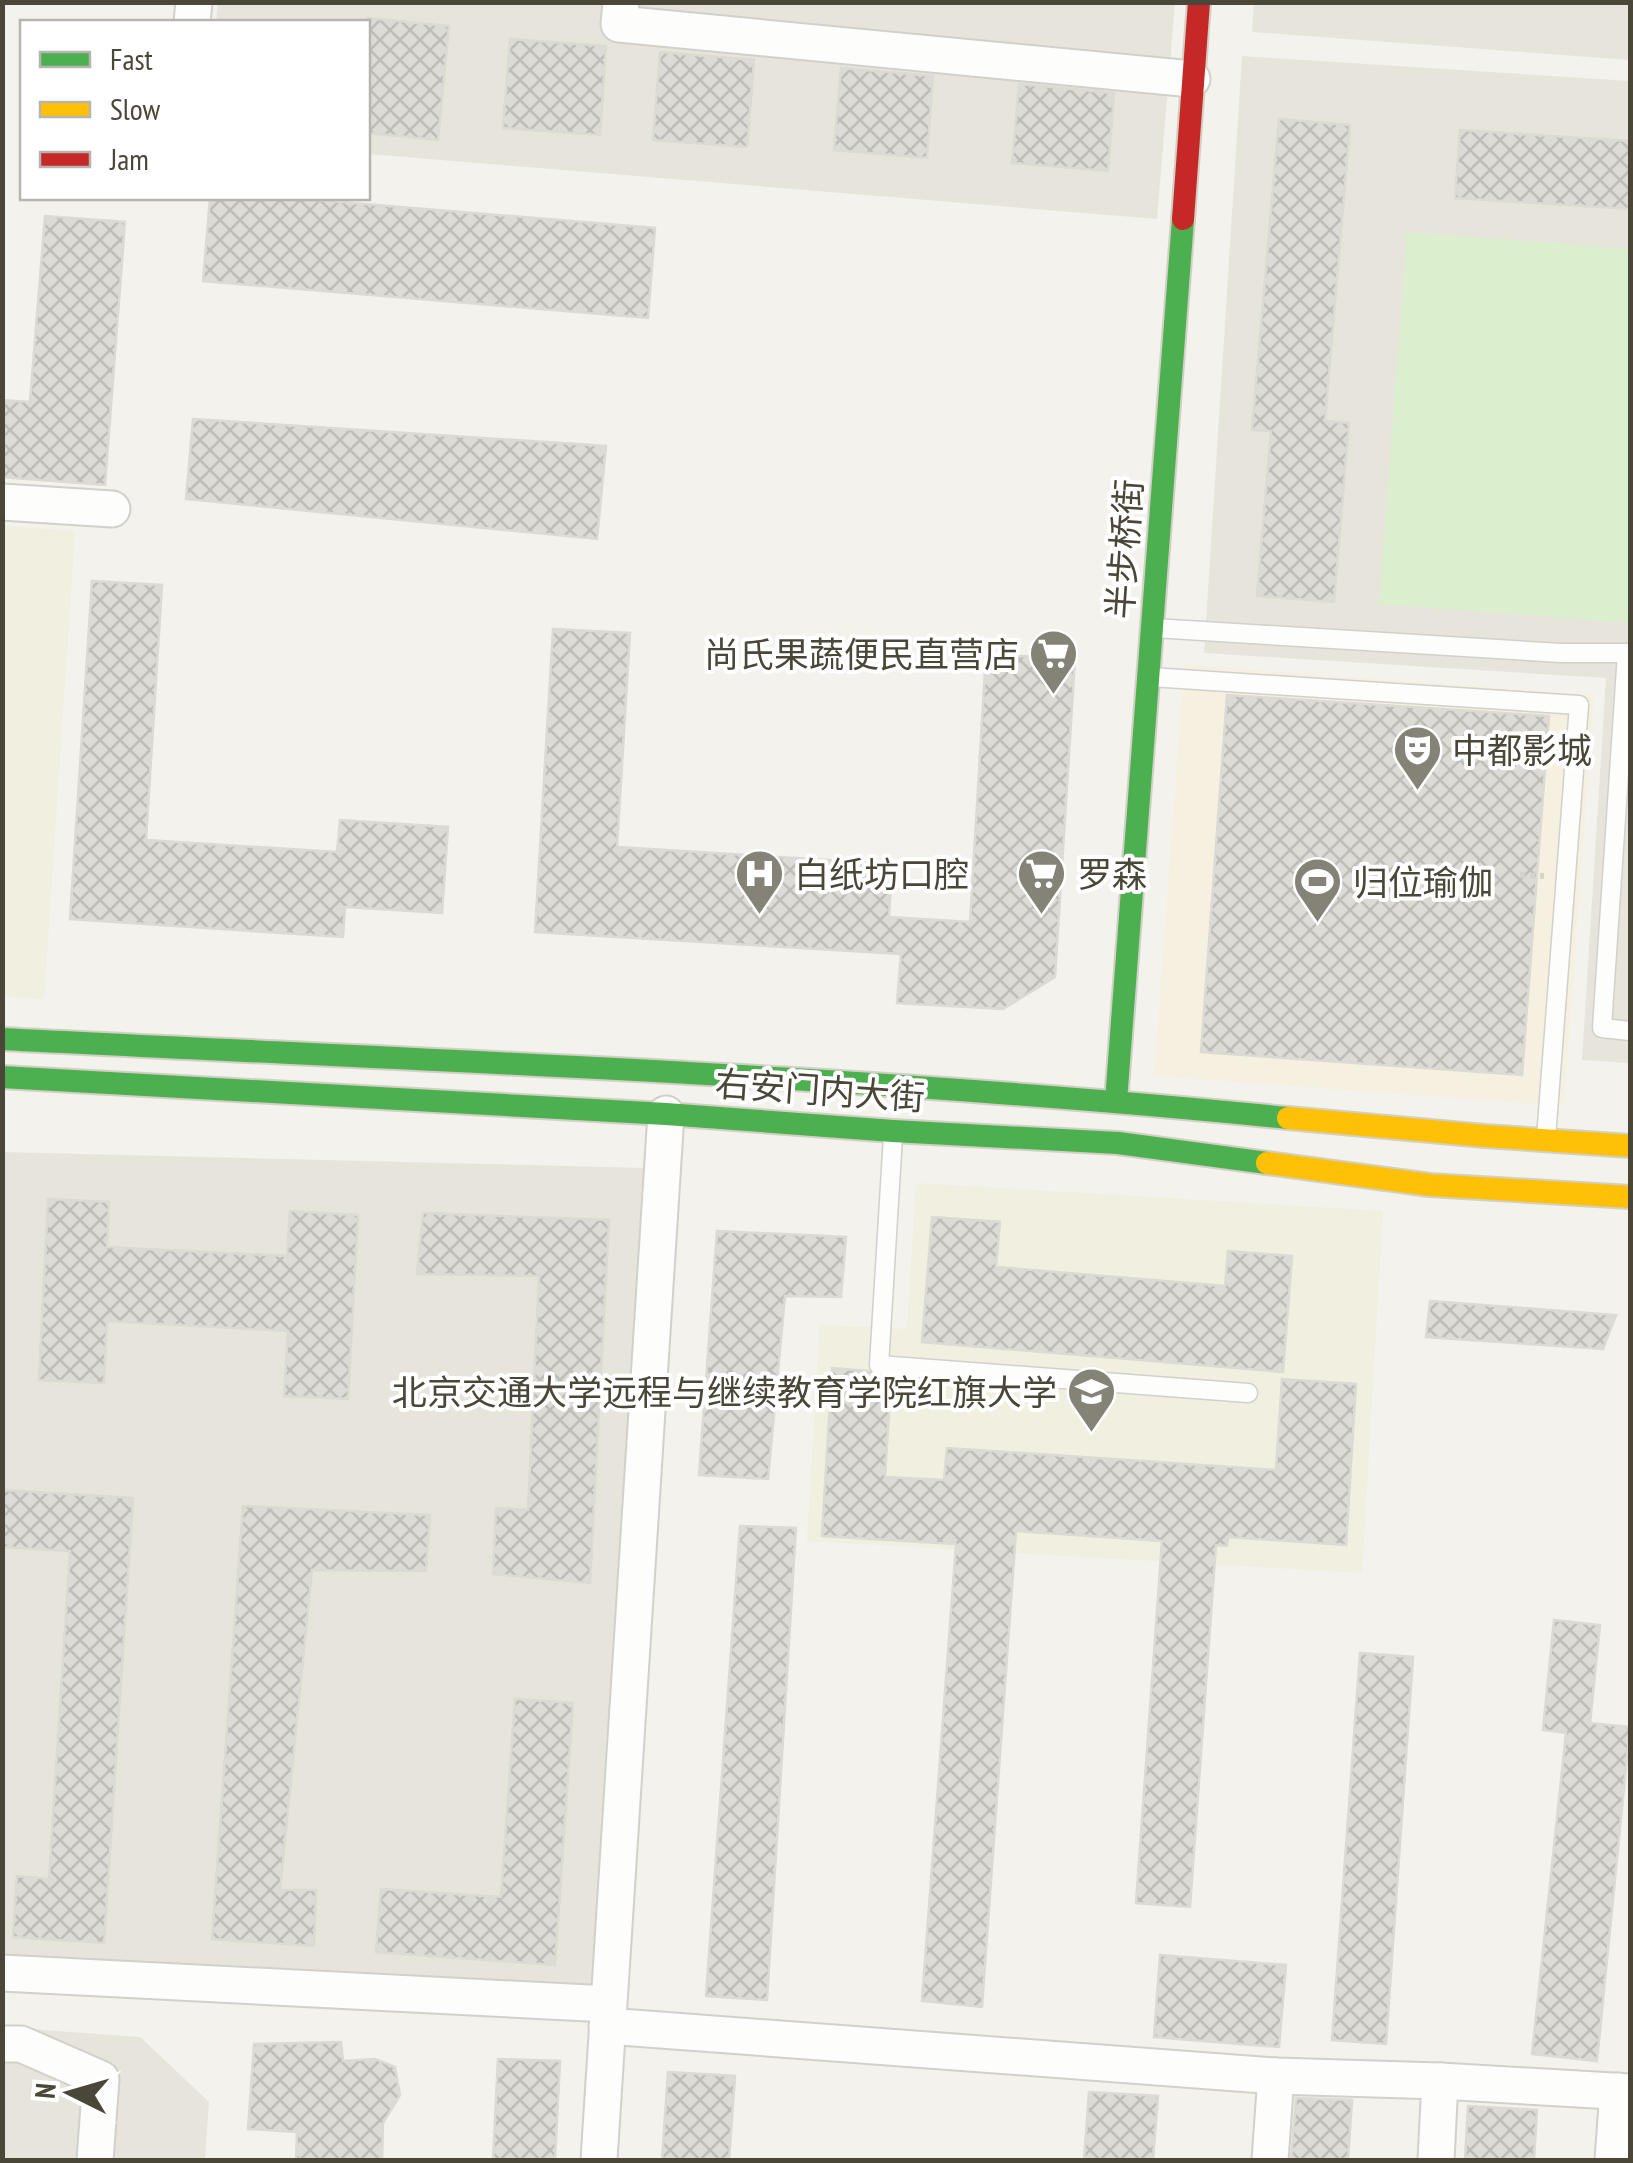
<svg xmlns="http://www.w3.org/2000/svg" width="1633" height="2163" font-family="'PT Sans Narrow','Noto Sans SC',sans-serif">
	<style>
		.residential { fill: #e7e5db }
		.commercial { fill: #f5f0e0 }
		.education { fill: #f1efdf }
		.park { fill: #dbeecd }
		.building { fill: url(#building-cross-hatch); stroke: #dbdad3; stroke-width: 2.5 }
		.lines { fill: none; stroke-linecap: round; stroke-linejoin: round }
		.lane-casing { stroke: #d1d0cb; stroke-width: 21 }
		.street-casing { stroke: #d1d0cb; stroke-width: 39 }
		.fast-casing { stroke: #d2d0c4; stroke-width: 26 }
		.slow-casing { stroke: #d2d0c4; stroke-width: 26 }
		.jam-casing { stroke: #d2d0c4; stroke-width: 26 }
		.path { stroke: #d3d2cb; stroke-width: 6; stroke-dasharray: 5 5; stroke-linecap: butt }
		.lane { stroke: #fdfdfc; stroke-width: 18 }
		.street { stroke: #fdfdfc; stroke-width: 35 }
		.fast { stroke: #4caf50; stroke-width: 22 }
		.slow { stroke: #ffc107; stroke-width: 22 }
		.jam { stroke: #c62828; stroke-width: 22 }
		.labels { text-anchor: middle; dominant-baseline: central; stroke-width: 8; stroke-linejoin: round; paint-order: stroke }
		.street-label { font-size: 35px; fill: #4a4638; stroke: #fff }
		.poi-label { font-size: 35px; fill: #4a4638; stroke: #fff; text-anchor: start }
	</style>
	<defs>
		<pattern id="building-cross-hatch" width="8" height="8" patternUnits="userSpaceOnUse" patternTransform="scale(2.5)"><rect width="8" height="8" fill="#dddbd5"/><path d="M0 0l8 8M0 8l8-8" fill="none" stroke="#bfbdb8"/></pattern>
	</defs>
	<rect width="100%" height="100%" fill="#f3f2ed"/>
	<g class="residential">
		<path d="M218,2L1175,3L1157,219L368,154V22H216Z"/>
		<path d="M1254,3H1630V60L1252,32Z"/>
		<path d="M1242,56L1630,81V1063L1582,1060L1606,678L1204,653Z"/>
		<path d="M2,1152L646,1168L592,1988L3,1956Z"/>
		<path d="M2,2027L140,2037L209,2102L205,2160H3Z"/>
	</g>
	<path class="commercial" d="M1184,665L1594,695L1564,1106L1154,1076Z"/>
	<g class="education">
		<path d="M3,526L75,531L44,999L3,996Z"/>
		<path d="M916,1183L1383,1211L1362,1573L807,1541L820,1325L907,1329Z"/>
	</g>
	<path class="park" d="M1407,232L1630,249V623L1379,604Z"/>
	<g class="building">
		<path d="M368,18L449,26L438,140L368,133Z"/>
		<path d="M510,39L606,46L600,135L503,128Z"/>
		<path d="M660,52L754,60L747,147L653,140Z"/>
		<path d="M841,68L933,76L927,158L834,150Z"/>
		<path d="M1019,84L1114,93L1108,171L1012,163Z"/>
		<path d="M1279,119L1350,125L1325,421L1349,423L1334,602L1257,596L1271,431L1252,430Z"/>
		<path d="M1460,130L1630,141V209L1455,198Z"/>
		<path d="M210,198H293L655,228L648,318L203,281Z"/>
		<path d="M45,216L125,222L105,485L2,477V400L30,402Z"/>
		<path d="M193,419L606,446L597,539L186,499Z"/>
		<path d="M92,581L162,585L146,840L337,852L340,820L448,827L442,913L345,907L343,937L70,919Z"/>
		<path d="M553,629L630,633L617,847L892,864L889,917L970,922L986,654L1075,659L1055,977L1003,1009L897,1003L901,954L535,932Z"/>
		<path d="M1227,695L1549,716L1522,1075L1201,1052Z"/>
		<path d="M48,1199L109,1202L107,1247L287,1256L290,1211L358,1215L348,1399L284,1396L288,1331L107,1321L104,1383L39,1380Z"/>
		<path d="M423,1213L609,1220L590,1583L493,1574L496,1508L528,1510L539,1276L417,1274Z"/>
		<path d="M932,1217L1000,1222L996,1267L1225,1286L1228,1251L1292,1256L1283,1372L922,1342Z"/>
		<path d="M717,1231L846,1237L841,1297L785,1296L768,1479L699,1475Z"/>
		<path d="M1430,1301L1616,1315L1603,1349L1426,1337Z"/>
		<path d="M832,1368L868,1371L877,1377L891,1378L885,1477L944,1480L947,1448L1276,1470L1282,1379L1356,1384L1346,1545L1228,1537L1227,1546L1216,1545L1190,1907L1136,1903L1162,1541L1016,1531L982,2007L922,2001L956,1544L822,1536Z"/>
		<path d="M2,1490L133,1498L104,1943L13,1937L17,1876L49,1879L70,1551L2,1547Z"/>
		<path d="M243,1506L430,1515L426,1571L312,1570L280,1890H316L314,1946L212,1939Z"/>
		<path d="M740,1526L796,1528L767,2000L706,1996Z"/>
		<path d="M1554,1620L1600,1625L1590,1723L1630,1727L1597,2061L1532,2054L1566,1733L1543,1730Z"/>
		<path d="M1360,1653L1413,1657L1386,2044L1332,2040Z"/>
		<path d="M515,1699L573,1703L555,1965L376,1952L381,1889L501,1897Z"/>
		<path d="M1160,1955L1286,1965L1279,2047L1154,2037Z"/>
		<path d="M341,2042L343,2061L375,2059L395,2067L400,2095L383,2123L382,2160H296L297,2132L248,2129L254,2044Z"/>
		<path d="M498,2059L560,2061L555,2160H493Z"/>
		<path d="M668,2072L735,2076L729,2160H662Z"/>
		<path d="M1089,2092L1158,2096L1153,2160H1084Z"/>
		<path d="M1296,2098L1352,2100L1348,2160H1291Z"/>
		<path d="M1468,2106L1537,2110L1534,2160H1465Z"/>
	</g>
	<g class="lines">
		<defs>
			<g id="lane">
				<path d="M1154,628L1561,653H1630"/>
				<path d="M1627,653L1602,1028L1630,1031"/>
				<path d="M1151,677L1579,705L1546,1138"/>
				<path d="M893,1136L879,1365L1248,1393"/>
			</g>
			<g id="street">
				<path d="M621,2L619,24L1192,79"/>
				<path d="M192,22L194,2"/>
				<path d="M2,502L112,509"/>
				<path d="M2,1973L608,2004"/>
				<path d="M607,2026L1276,2076L1440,2081L1630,2092"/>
				<path d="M2,2044H21L101,2079L95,2160"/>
				<path d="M599,2160L666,1114"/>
				<path d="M1270,2160L1276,2076"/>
				<path d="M1436,2160L1440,2081"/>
				<path d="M1613,2160L1618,2091"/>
			</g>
			<g id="fast">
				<path d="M2,1039C431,1061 861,1075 1288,1118"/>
				<path d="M2,1077L666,1114L893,1131L1118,1143L1267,1163"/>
				<path d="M1116,1101L1183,219"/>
			</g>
			<g id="slow">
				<path d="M1288,1118L1485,1136L1630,1146"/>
				<path d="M1267,1163L1430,1185L1630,1197"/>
			</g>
			<path id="jam" d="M1183,219L1199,2"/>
		</defs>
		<use href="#lane" class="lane-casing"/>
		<use href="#street" class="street-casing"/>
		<use href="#fast" class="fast-casing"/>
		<use href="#slow" class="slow-casing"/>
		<use href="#jam" class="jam-casing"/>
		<path class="path" d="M1520,875L1544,876"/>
		<use href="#lane" class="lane"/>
		<use href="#street" class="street"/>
		<use href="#fast" class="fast"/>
		<use href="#slow" class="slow"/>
		<use href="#jam" class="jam"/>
	</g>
	<defs>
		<symbol id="supermarket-pin" viewBox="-11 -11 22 30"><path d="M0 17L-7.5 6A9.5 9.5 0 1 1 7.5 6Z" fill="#858277" stroke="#fff"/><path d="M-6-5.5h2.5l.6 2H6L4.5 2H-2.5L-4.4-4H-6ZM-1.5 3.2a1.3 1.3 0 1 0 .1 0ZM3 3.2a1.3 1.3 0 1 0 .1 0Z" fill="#fff"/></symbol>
		<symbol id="theatre-pin" viewBox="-11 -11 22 30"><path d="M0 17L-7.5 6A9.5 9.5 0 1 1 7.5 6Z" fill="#858277" stroke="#fff"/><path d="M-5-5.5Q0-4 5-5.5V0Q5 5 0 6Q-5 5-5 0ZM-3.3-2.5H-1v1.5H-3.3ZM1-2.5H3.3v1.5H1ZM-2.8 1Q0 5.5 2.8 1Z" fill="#fff"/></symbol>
		<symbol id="hospital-pin" viewBox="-11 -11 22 30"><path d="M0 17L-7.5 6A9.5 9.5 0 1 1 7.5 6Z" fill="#858277" stroke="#fff"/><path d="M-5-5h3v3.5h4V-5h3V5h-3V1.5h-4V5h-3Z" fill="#fff"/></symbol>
		<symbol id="stadium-pin" viewBox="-11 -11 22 30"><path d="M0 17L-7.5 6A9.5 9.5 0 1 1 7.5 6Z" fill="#858277" stroke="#fff"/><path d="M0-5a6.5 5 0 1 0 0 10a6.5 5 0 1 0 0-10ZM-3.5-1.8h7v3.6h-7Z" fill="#fff"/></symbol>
		<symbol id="university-pin" viewBox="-11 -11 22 30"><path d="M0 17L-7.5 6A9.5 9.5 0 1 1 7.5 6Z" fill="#858277" stroke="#fff"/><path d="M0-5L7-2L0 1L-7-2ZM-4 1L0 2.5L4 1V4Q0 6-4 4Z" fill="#fff"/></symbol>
	</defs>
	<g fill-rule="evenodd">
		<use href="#supermarket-pin" x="1026" y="626" width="55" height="75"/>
		<use href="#theatre-pin" x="1390" y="722" width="55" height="75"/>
		<use href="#hospital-pin" x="732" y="846" width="55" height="75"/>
		<use href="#supermarket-pin" x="1014" y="846" width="55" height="75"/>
		<use href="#stadium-pin" x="1290" y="854" width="55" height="75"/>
		<use href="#university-pin" x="1064" y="1364" width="55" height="75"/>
	</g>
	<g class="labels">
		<g class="street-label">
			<text transform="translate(1124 549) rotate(-86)">半步桥街</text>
			<text transform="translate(820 1090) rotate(4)">右安门内大街</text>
		</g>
		<g class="poi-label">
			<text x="1019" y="654" text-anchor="end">尚氏果蔬便民直营店</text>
			<text x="1452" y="750">中都影城</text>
			<text x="794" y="874">白纸坊口腔</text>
			<text x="1077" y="874">罗森</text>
			<text x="1353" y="882">归位瑜伽</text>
			<text x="1057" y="1392" text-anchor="end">北京交通大学远程与继续教育学院红旗大学</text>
		</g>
	</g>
	<rect width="1633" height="2163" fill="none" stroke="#4a4638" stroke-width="10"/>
	<rect x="20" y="20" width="350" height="180" fill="#ffffff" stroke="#b7b5af" stroke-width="2.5"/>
	<rect x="40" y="52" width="50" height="15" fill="#4caf50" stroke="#b7b5af" stroke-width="2.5"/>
	<text x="110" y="70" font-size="30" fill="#4a4638">Fast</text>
	<rect x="40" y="102" width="50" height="15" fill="#ffc107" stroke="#b7b5af" stroke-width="2.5"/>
	<text x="110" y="120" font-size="30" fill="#4a4638">Slow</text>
	<rect x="40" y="152" width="50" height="15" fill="#c62828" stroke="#b7b5af" stroke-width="2.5"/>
	<text x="110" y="170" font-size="30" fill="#4a4638">Jam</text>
	<g transform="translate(70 2093) rotate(275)" stroke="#ffffff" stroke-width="8" paint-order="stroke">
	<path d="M0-8L18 38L0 25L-18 38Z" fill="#4a4638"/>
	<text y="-15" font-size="28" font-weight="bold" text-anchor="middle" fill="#4a4638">N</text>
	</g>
</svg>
